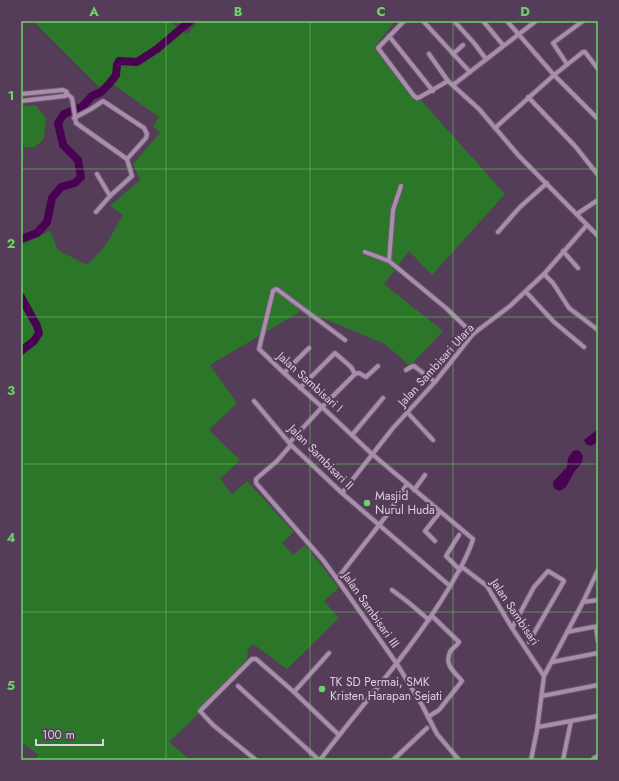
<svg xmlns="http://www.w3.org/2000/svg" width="619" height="781" font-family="Jost,sans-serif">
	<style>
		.green { fill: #2b7629 }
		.water { fill: #490252 }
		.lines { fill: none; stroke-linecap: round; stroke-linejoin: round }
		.river { stroke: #490252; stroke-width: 8 }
		.minor-casing { stroke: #6e5a71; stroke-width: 6 }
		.minor { stroke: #a98dac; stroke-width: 4 }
		.grid { fill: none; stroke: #69d464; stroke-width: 1; stroke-opacity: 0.55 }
		.poi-dot { fill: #69d464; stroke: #553c58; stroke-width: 1.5 }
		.labels { text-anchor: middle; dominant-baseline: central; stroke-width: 4; stroke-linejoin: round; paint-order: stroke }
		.street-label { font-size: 12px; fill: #decfdf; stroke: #553c58 }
		.poi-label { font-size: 12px; fill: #decfdf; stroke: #553c58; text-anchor: start }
		.neatline { fill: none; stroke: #69d464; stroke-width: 1.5 }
		.grid-label { font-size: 13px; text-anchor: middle; font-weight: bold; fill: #69d464 }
	</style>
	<rect width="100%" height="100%" fill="#553c58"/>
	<g class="green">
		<path d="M33,21H170L187,34L199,21H395L374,48L505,194L432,275L409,251L384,284L443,331L410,366L385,344L303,310L210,365L237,403L209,430L240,460L220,479L232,494L247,481L294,532L282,543L293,555L305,545L339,588L324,601L339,618L287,669L253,644L248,650L247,659L228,682L186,726L169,742L190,760H35L39,755L21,742V245L50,231L58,250L87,265L105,246L123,215L110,206L140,180L133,164L160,133L153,126L159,117L114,85L105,93Z"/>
		<path d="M35,105L46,118L44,139L35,147H23L24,156L21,167V106Z"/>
	</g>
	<g class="water">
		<path d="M598,429V442L591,446L586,444L584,440Z"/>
		<path d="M577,450L581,452L583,457L581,464L574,472L566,487L560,491L555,489L553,486V482L567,467L568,458L573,451Z"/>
	</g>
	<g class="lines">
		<g class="river">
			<path d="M21,239L37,233L47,222L52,198L61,187L75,183L81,177L78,160L63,145L58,123L64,114L82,107L92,96L101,92L109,84L116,75L117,65L119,61L137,62L157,49L190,21"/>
			<path d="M21,297L37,326L39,333L34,341L21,351"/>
		</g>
		<defs>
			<g id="minor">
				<path d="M404,21L378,48L414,96L417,98L420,97L448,81L479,109L519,156L598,236"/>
				<path d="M423,21L470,72"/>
				<path d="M454,21L474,43L486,59"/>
				<path d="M483,21L503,45"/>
				<path d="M507,21L554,75L598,119"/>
				<path d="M389,36L433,91"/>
				<path d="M429,54L448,81"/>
				<path d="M453,54L463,45"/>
				<path d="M567,64L553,43L583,21"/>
				<path d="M453,85L536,21"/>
				<path d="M21,94L63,90L67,92L65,96L21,101"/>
				<path d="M67,94L72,98L76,123L127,159L132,176L110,196L96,212"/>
				<path d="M528,97L575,146L598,175"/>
				<path d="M74,118L91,109L103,101L144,128L147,134L146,138L127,159"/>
				<path d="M495,128L554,75L583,52H585L598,69"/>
				<path d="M97,174L110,196"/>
				<path d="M577,214L598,200"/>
				<path d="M498,232L520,207L547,183"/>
				<path d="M563,251L578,268"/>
				<path d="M365,252L389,261L446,308L473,334"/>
				<path d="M389,261L393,210L401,186"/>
				<path d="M544,274L553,283L569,308L598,330"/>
				<path d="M526,292L554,322L584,347"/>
				<path d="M406,370L411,367L414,366L435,382"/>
				<path d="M284,373L309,348"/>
				<path d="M300,388L335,353L351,367L355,374"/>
				<path d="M254,401L291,445L342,493L450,586"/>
				<path d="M407,412L433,440"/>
				<path d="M352,435L383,398"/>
				<path d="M290,442L322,407L355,374L359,373L366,377L378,366"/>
				<path d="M291,445L277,461L256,479V483L323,560L337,579L397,664L422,705L437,734L459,760"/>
				<path d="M414,490L425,475"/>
				<path d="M342,493L393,428L435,382L473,334L510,306L529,288L544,274L587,225"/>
				<path d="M459,535L446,556L460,570"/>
				<path d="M435,541L425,531L440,512"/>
				<path d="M462,567L487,586L512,628L544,676"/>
				<path d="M337,579L390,511L407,484"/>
				<path d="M392,590L408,602L429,620"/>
				<path d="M583,602L598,600"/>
				<path d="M596,627L598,641"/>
				<path d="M512,628L534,587L548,571L563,580L564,581L529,642"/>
				<path d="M567,632L598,626"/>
				<path d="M552,662L598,653"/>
				<path d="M238,686L319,760"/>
				<path d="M294,692L329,653"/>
				<path d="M542,696L598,685"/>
				<path d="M428,717L439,710L462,681C455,672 444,666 450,652C452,648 457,646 459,642L432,616"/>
				<path d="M538,727L598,716"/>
				<path d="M256,760L213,725L200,711L252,659H256L294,692L339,735"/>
				<path d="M320,760C363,703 412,650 449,588C458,572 468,557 473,539L372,454L322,407L284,373L259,349L273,291L276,289L278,290L345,340"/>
				<path d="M393,760L427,728"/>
				<path d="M531,760L537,730L544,676L583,602L598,570"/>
				<path d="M563,760L571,721"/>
				<path d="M593,760L594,758L598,756"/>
			</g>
		</defs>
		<use href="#minor" class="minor-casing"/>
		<use href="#minor" class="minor"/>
	</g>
	<path class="grid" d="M166,21V760M310,21V760M453,21V760M21,169H598M21,317H598M21,464H598M21,612H598"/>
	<g class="poi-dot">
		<circle cx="367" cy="503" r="4"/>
		<circle cx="322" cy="689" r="4"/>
	</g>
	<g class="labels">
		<g class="street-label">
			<text transform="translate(436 365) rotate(-48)">Jalan Sambisari Utara</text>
			<text transform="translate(310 382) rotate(42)">Jalan Sambisari I</text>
			<text transform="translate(321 457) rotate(45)">Jalan Sambisari II</text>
			<text transform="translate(371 610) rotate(55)">Jalan Sambisari III</text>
			<text transform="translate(515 612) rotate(56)">Jalan Sambisari</text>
		</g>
		<g class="poi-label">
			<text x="375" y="496">Masjid<tspan x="375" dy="14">Nurul Huda</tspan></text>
			<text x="330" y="682">TK SD Permai, SMK<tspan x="330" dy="14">Kristen Harapan Sejati</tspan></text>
		</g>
	</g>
	<rect width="619" height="781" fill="none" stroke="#553c58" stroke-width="44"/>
	<path d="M36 739v6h67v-6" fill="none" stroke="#decfdf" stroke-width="2"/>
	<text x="42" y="739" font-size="12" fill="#decfdf" stroke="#553c58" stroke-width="3" paint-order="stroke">100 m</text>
	<rect x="22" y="22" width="575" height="737" class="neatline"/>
	<g class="grid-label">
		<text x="94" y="16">A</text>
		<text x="238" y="16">B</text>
		<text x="381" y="16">C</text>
		<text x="525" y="16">D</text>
		<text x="11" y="100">1</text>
		<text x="11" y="248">2</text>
		<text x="11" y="395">3</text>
		<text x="11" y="542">4</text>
		<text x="11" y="690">5</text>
	</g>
</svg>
